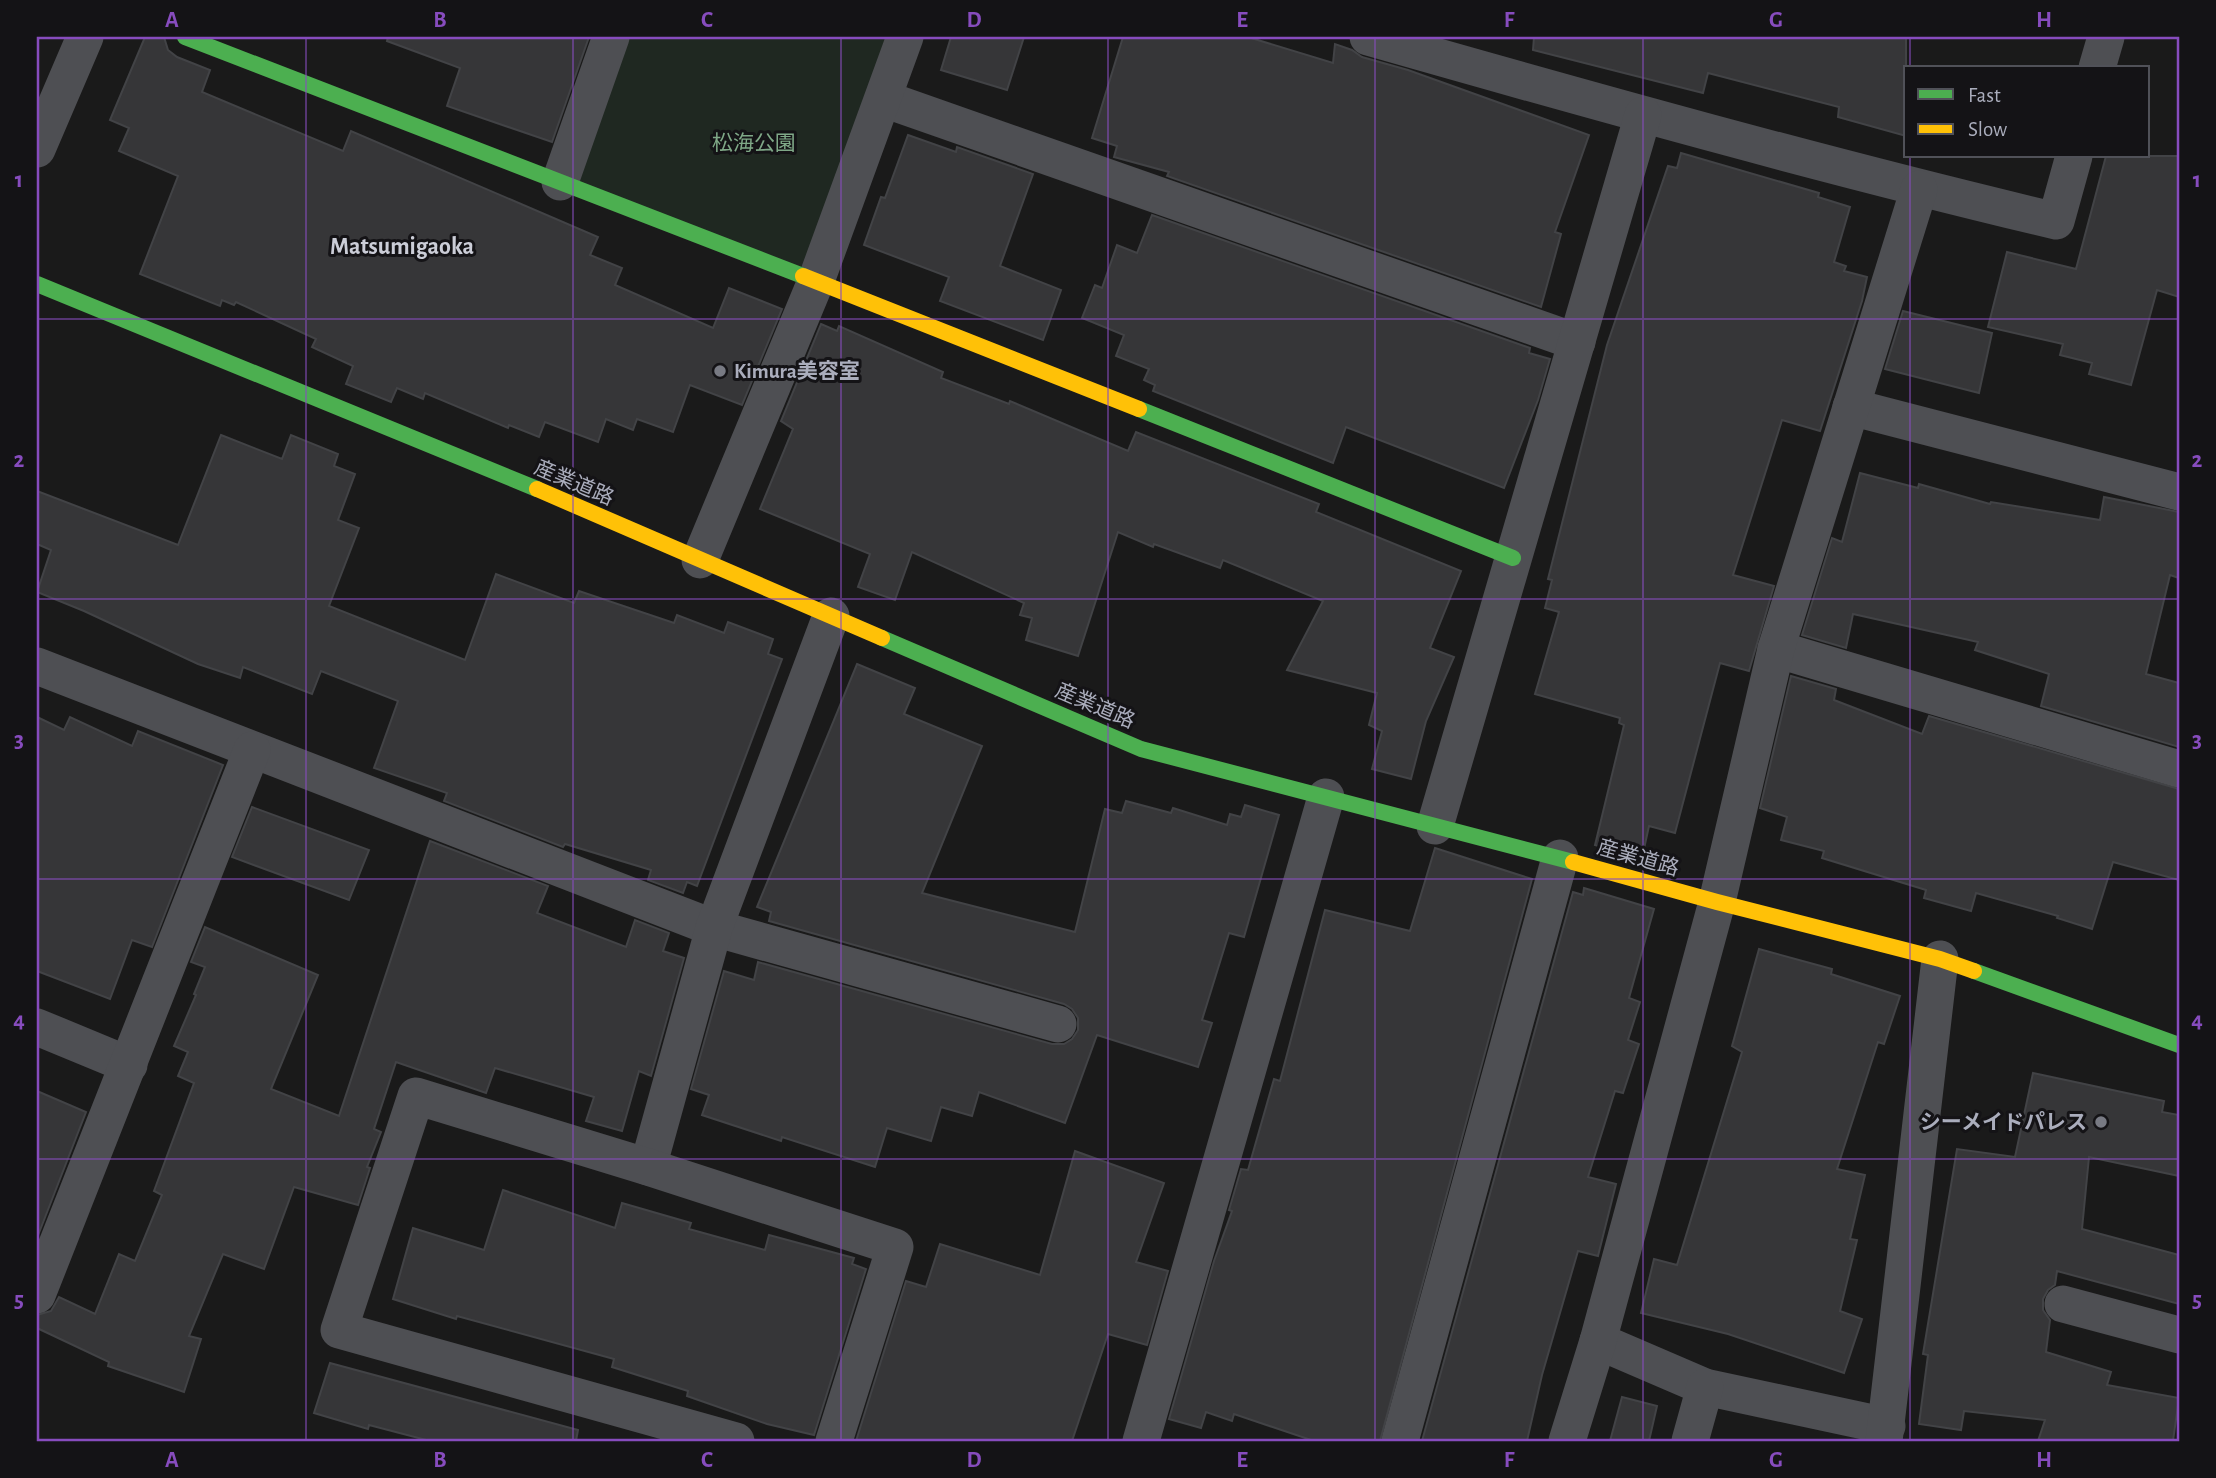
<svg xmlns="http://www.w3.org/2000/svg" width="2216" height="1478" font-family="'Alegreya Sans','Noto Sans JP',sans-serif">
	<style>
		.green { fill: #1f2821 }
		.building { fill: #363638; stroke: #424346; stroke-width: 2 }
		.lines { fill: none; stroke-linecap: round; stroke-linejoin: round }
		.street { stroke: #4e4f53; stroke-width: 37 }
		.fast { stroke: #4caf50; stroke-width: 16 }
		.slow { stroke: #ffc107; stroke-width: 16 }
		.grid { fill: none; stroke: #874cbe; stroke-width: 2; stroke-opacity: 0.55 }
		.poi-dot { fill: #787a83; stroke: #141316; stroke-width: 2.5 }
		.labels { text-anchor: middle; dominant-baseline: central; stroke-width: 6; stroke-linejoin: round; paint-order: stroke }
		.park-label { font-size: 21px; fill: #7fa887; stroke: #141316 }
		.poi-label { font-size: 21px; font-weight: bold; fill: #aaadbc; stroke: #141316; text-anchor: start }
		.street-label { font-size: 21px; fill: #aaadbc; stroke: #141316 }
		.quarter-label { font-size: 24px; font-weight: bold; fill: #cbcdd7; stroke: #141316 }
		.neatline { fill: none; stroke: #874cbe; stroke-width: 2.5 }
		.grid-label { font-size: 23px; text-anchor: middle; font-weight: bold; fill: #874cbe }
	</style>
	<rect width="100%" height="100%" fill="#1a1a1a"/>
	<path class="green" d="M611,37H905L816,281L560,182Z"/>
	<g class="building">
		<path d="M145,37H164L168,50L177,57L210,70L202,92L343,151L351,131L598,237L590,255L622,268L615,285L713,328L729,288L782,309L742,405L690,385L673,432L637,419L633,430L606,419L598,442L545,422L539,437L509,425L508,428L425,393L423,399L397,388L391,402L346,384L353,366L312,347L316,339L236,302L234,305L222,300L220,306L140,274L178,176L119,151L129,128L110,120Z"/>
		<path d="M388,37H589L552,142L447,106L460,68L387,41Z"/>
		<path d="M951,37H1024L1007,90L941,70Z"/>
		<path d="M1123,37H1248L1333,63L1335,44L1352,50L1362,57L1408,70L1589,135L1555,232L1561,234L1541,307L1167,176L1169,172L1114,157L1117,146L1092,138Z"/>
		<path d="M1534,37H1906V136L1838,117L1839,107L1708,73L1703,93L1533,50Z"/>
		<path d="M908,135L956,152L957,147L1033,174L1000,266L1061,290L1043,340L940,301L949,277L864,245L881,197L885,198Z"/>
		<path d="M1681,153L1819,193L1818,197L1850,207L1834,262L1846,266L1844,271L1867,277L1862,301L1820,431L1782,420L1733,575L1774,586L1749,671L1720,663L1675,833L1649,826L1642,858L1595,845L1624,725L1619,723L1620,718L1535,694L1559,612L1545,608L1552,580L1548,579L1607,345L1668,166L1677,168Z"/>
		<path d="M2106,156H2179V297L2157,290L2131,385L2089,374L2092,363L2060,355L2063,344L1988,327L2007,252L2076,269Z"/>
		<path d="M1152,215L1530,348L1529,353L1550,359L1538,400L1504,488L1346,427L1333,463L1153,391L1155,385L1144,380L1149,369L1116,356L1124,335L1082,318L1095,285L1102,288L1117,245L1137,253Z"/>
		<path d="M1903,311L1992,333L1979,393L1885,369Z"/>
		<path d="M821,324L837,331L839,326L943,372L941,378L1009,404L1010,401L1128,451L1136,432L1319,504L1316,512L1461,571L1430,648L1454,657L1426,721L1411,779L1372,769L1382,731L1369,725L1377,693L1287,670L1323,601L1223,560L1220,568L1154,544L1153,547L1118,532L1078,656L1026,640L1032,618L1020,615L1024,603L912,552L895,600L858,587L870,554L760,509L793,429L781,421Z"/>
		<path d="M221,435L282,459L291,435L338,454L334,466L355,474L338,520L359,528L329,606L465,660L496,574L574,603L579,591L674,623L677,615L724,633L728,622L773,639L768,654L782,659L697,886L687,882L683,893L648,880L651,870L565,844L563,847L444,801L447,793L374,768L398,701L321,671L312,694L243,667L240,678L198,664L84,611L37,592L51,550L37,544V491L178,545Z"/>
		<path d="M1860,473L1918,488L1919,484L1990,504L1991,502L2100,520L2104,497L2179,512V578L2170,575L2146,674L2179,683V747L2041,706L2049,674L1975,650L1978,642L1853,614L1846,648L1802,635L1832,538L1842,542Z"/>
		<path d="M857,664L915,688L904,714L982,746L922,893L1075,932L1105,809L1122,813L1126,801L1171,813L1173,808L1227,825L1230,814L1241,817L1245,805L1279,815L1244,937L1229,933L1202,1020L1212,1023L1198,1067L1097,1035L1065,1123L979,1092L972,1116L941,1107L931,1141L887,1128L875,1167L782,1137L781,1141L702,1115L709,1095L691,1089L724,971L754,980L758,962L1052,1044H1064L1072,1039L1078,1030V1018L1072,1009L1064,1004L769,921L771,912L757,907Z"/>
		<path d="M1791,676L1836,689L1834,700L1922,734L1929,716L2179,789V880L2113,862L2092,929L2057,918L2058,916L1976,893L1971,911L1924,898L1926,890L1822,858L1824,851L1781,840L1787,817L1760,808Z"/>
		<path d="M37,717L64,730L70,717L132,746L138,731L223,765L152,947L132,940L110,999L37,971Z"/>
		<path d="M252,807L369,850L349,900L232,857Z"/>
		<path d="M430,841L548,886L537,913L626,947L635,920L669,933L663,951L684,958L651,1076L639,1071L622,1131L586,1121L594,1097L495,1068L486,1093L396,1062L374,1129L381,1132L367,1167L370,1168L358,1205L294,1187L264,1269L223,1254L189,1336L201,1339L184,1392L108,1366L109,1362L37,1328V1315L51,1311L59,1297L95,1314L119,1254L135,1261L162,1195L154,1191L194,1083L178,1076L188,1052L174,1046L196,995L194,994L205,967L191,962L205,927L318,975L271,1089L339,1116Z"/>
		<path d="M1435,848L1532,879L1380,1441H1314L1234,1414L1232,1421L1206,1412L1201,1428L1169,1419L1214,1261L1232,1211L1229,1210L1241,1169L1248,1170L1274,1079L1280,1081L1325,910L1410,931Z"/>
		<path d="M1584,888L1654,909L1629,998L1640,1002L1628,1040L1639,1044L1623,1093L1615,1091L1588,1177L1616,1184L1598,1256L1578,1251L1542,1375L1527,1441H1422L1573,892L1583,895Z"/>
		<path d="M1759,949L1832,969L1831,974L1900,996L1884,1044L1878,1042L1837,1169L1865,1175L1850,1239L1857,1240L1840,1311L1862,1319L1844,1373L1728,1334L1641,1313L1654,1259L1677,1265L1742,1052L1732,1046Z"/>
		<path d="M2033,1073L2164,1101L2162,1112L2179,1115V1176L2089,1157L2082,1229L2179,1255V1304L2057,1271L2055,1285L2048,1290L2043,1299V1310L2050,1320L2046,1352L2111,1372L2107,1385L2179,1398L2173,1441H2038L2045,1420L1964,1411L1961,1430L1919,1424L1928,1355L1923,1354L1957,1149L2015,1157Z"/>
		<path d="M37,1091L86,1112L37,1238Z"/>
		<path d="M1075,1151L1164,1183L1136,1262L1168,1271L1147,1345L1108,1334L1072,1441H856L906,1281L926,1287L940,1244L1040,1275Z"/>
		<path d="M503,1190L615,1228L622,1203L691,1223L689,1229L765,1250L769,1235L854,1258L852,1264L866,1269L814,1435L767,1424L687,1396L688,1391L612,1367L614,1359L457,1316L456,1319L393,1299L413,1228L484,1250Z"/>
		<path d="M330,1363L578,1430L576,1441H430L369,1425L368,1429L314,1413Z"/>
		<path d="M1622,1397L1657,1406L1649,1441H1610Z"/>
	</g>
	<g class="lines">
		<g class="street">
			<path d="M1368,37C1596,102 1825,166 2056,221L2074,156"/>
			<path d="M2097,68L2106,37"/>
			<path d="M884,99L1577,342"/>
			<path d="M37,149L85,37"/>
			<path d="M560,182L611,37"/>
			<path d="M1851,407L2179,492"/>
			<path d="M700,560L816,281L905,37"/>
			<path d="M1776,649L2179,769"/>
			<path d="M37,666L714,928L1058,1024"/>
			<path d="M1435,826L1643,115"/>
			<path d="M37,1027L129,1065"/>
			<path d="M648,1167L714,928L831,616"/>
			<path d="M37,1295L252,750"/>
			<path d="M2063,1304L2179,1335"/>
			<path d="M1598,1341L1705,1387L1887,1426"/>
			<path d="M736,1441L339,1330L416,1096L648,1167L895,1247L834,1441"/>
			<path d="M1141,1441L1326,797"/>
			<path d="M1400,1441L1560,858"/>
			<path d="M1567,1441L1598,1341L1717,902L1776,649L1919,189"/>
			<path d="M1690,1441L1705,1387"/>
			<path d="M1884,1441L1940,959"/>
		</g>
		<g class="fast">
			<path d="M185,37L803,276"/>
			<path d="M37,284L537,489"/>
			<path d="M1139,409L1513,558"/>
			<path d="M882,638L1141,749L1573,862"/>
			<path d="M1974,971L2179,1045"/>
		</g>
		<g class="slow">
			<path d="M803,276L1139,409"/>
			<path d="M537,489L882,638"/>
			<path d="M1573,862L1717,902L1940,959L1974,971"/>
		</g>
	</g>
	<path class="grid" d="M306,37V1441M573,37V1441M841,37V1441M1108,37V1441M1375,37V1441M1643,37V1441M1910,37V68M1910,156V1441M37,319H2179M37,599H2179M37,879H2179M37,1159H2179"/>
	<g class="poi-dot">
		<circle cx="720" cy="371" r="7"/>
		<circle cx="2101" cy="1122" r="7"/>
	</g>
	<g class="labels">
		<g class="park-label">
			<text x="754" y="143">松海公園</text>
		</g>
		<g class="poi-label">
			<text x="734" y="371">Kimura美容室</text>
			<text x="2087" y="1122" text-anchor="end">シーメイドパレス</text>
		</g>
		<g class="street-label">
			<text transform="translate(574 483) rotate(23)">産業道路</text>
			<text transform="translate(1095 706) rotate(23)">産業道路</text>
			<text transform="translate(1638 858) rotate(16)">産業道路</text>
		</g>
		<g class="quarter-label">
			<text x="402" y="247">Matsumigaoka</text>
		</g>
	</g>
	<rect width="2216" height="1478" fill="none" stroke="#141316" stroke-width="77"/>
	<rect x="1904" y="66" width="245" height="91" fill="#141316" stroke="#505158" stroke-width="2"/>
	<rect x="1918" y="89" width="35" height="10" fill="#4caf50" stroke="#505158" stroke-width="2"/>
	<text x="1968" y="102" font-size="21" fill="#aaadbc">Fast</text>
	<rect x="1918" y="124" width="35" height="10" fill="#ffc107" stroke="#505158" stroke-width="2"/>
	<text x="1968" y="136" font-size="21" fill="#aaadbc">Slow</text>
	<rect x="38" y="38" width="2140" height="1402" class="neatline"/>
	<g class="grid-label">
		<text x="172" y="27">A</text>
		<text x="440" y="27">B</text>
		<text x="707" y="27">C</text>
		<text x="974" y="27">D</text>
		<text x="1242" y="27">E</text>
		<text x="1509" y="27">F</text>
		<text x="1776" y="27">G</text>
		<text x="2044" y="27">H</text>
		<text x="19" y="187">1</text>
		<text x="2197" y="187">1</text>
		<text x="19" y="467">2</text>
		<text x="2197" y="467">2</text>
		<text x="19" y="747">3</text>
		<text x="2197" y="747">3</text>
		<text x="19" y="1027">4</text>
		<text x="2197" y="1027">4</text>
		<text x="19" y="1307">5</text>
		<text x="2197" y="1307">5</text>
		<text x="172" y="1467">A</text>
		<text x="440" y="1467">B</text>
		<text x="707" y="1467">C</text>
		<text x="974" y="1467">D</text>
		<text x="1242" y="1467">E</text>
		<text x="1509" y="1467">F</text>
		<text x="1776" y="1467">G</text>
		<text x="2044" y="1467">H</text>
	</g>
</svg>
